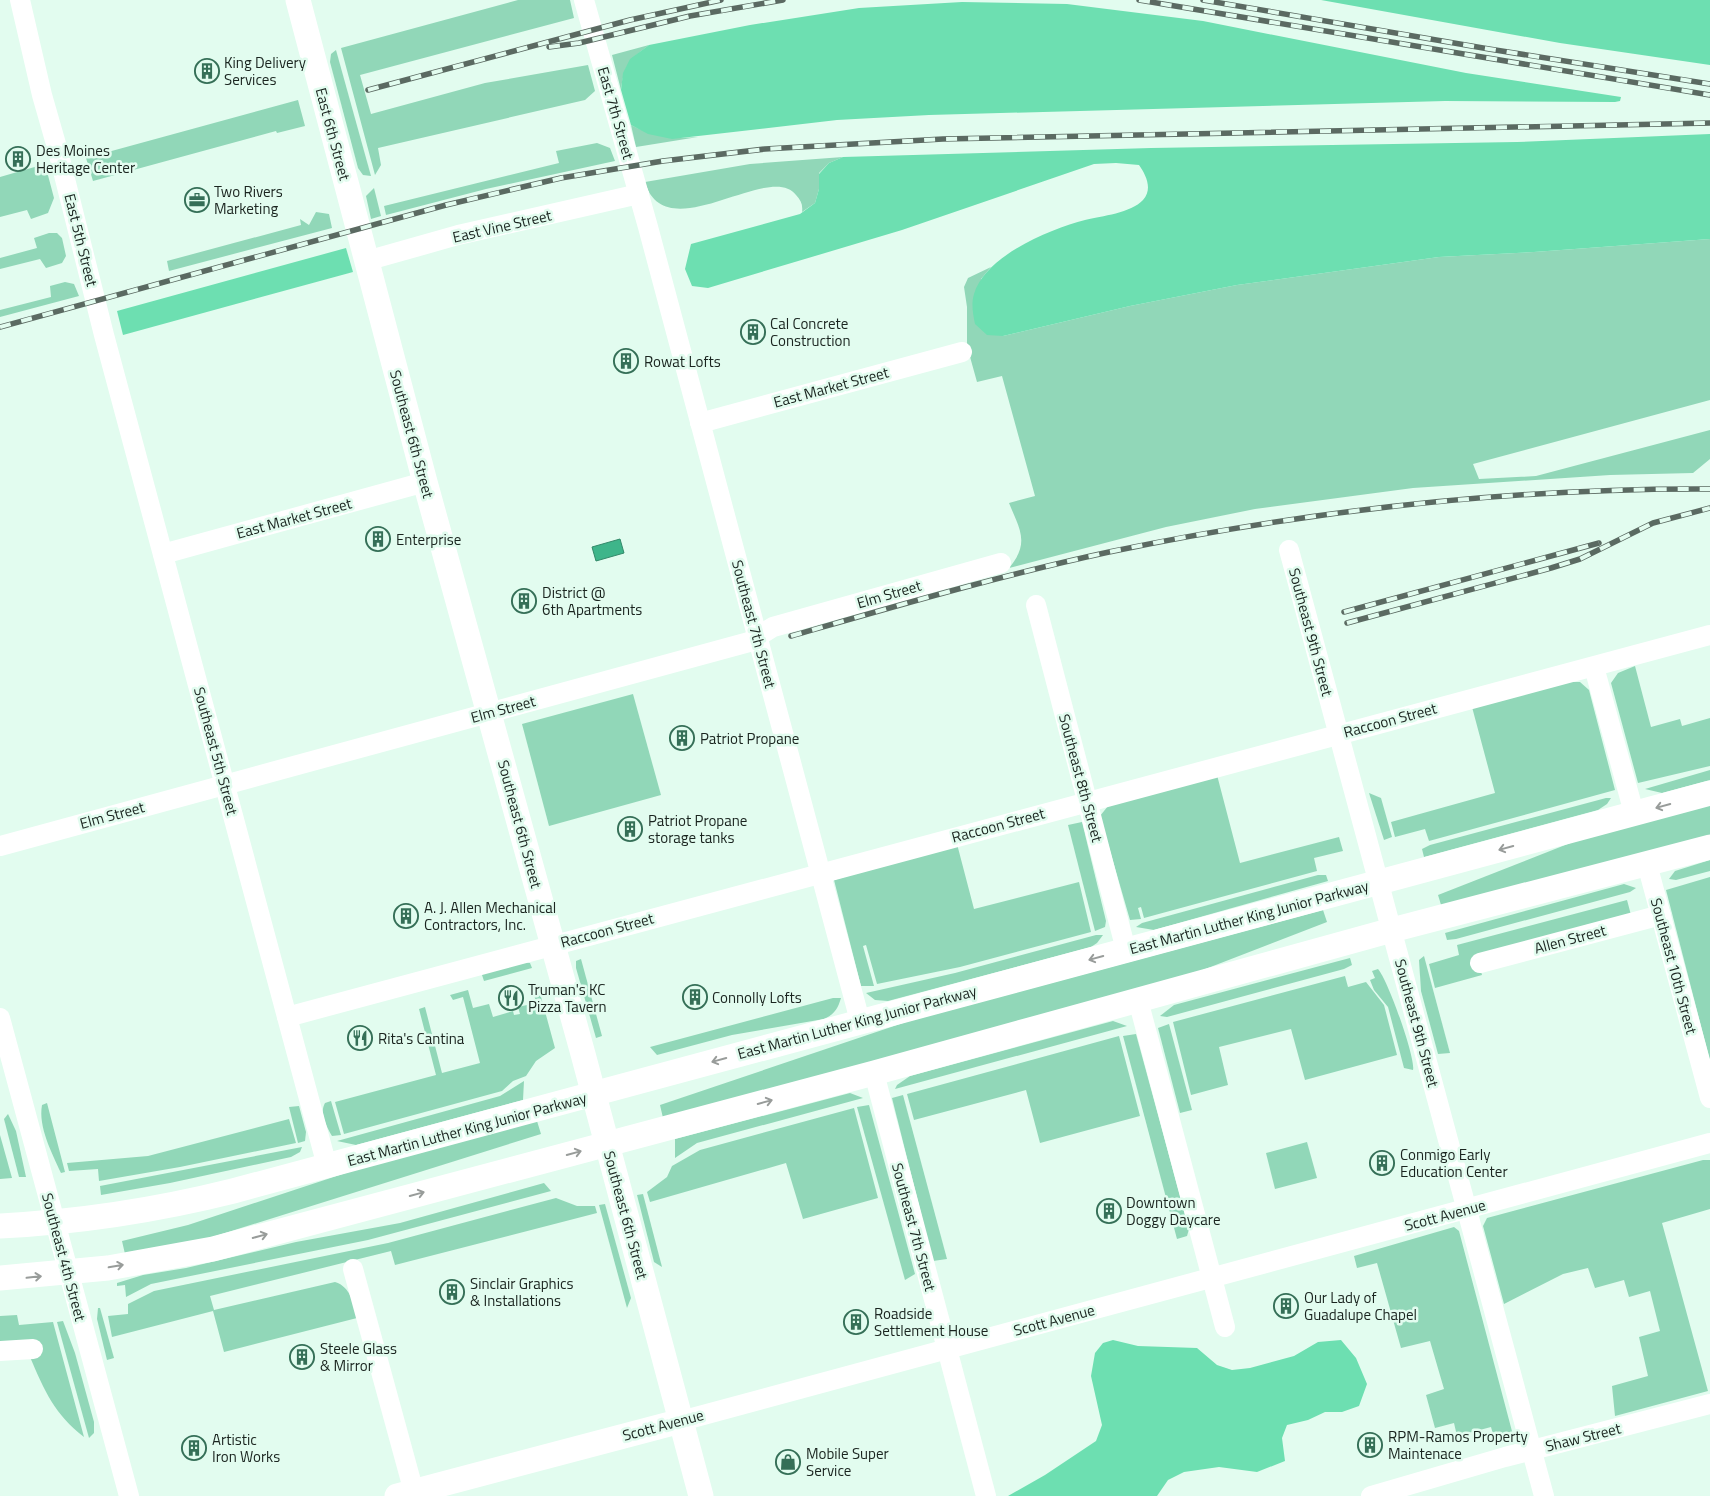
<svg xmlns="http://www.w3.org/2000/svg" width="1710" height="1496" font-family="'Titillium Web',sans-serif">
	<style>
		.green { fill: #91d7b8 }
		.forest { fill: #6ddfb1 }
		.water { fill: #3eb58a; stroke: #338a6a }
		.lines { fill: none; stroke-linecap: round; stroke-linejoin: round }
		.minor { stroke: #fff; stroke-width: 20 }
		.major { stroke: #fff; stroke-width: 25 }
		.rail-casing { stroke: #5b6a62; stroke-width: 5.5 }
		.rail { stroke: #e2fcef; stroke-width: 4; stroke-dasharray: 11; stroke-linecap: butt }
		.oneway { stroke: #989c9a }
		.labels { text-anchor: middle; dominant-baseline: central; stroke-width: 5; stroke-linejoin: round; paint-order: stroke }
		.poi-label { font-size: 15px; fill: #1a241f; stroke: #e2fcef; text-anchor: start }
		.street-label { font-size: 15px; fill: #1a241f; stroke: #e2fcef }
	</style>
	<rect width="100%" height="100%" fill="#e2fcef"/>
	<g class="green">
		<path d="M518,0H570L574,18L360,75L371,114L485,83L588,65L595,91L585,100L378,148L381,165L375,175L341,48Z"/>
		<path d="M649,45C629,60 624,65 621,90L612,55Z"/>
		<path d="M336,50L371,176L363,175L358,168L330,62L331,54Z"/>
		<path d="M298,100L305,126L277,133L276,131L93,181L86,158Z"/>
		<path d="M631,125C654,137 672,139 698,137L636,147Z"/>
		<path d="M597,143L610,148L615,161L486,189L386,215L384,206L559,163L556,151Z"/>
		<path d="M843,157L829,163L819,173V189L815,203L802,212C803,205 801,200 796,195C770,160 665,251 645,182L750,164Z"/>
		<path d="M45,164L54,198L48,213L31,219L27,210L0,217V177Z"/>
		<path d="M374,188L381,216L371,219L366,196Z"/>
		<path d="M316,212L329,214L332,228L169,271L167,261L301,225L300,219L309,225Z"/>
		<path d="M49,233H57L62,238L66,256L62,263L46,268L40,259L0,269V258L37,248L34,238Z"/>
		<path d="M1710,239V400L1473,464L1479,479L1536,476L1710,430V459L1693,473L1610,475L1413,488L1255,509L1166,527L1009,568C1030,543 1020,530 1009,503L1035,496L1002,376L977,382L967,346V307L964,287L968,278L991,267L981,279L1003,336L1130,306L1237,285L1439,257L1534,252Z"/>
		<path d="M65,282L74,284L79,296L0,317V310L51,297L50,286Z"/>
		<path d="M1635,666L1651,727L1680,719L1682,726L1710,718V766L1638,783L1611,683L1618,673Z"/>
		<path d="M1567,682H1580L1589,690L1615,790L1429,841L1425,829L1395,837L1391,822L1495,793L1472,707Z"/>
		<path d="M633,694L661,795L549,826L522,724Z"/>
		<path d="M1710,770V780L1662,793L1645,789Z"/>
		<path d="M1217,775L1240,863L1339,837L1343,851L1314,858L1317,871L1144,918L1141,907L1138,908L1141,919L1130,920L1100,816L1108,806Z"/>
		<path d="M1369,793L1381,798L1392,837L1384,840Z"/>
		<path d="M1606,798H1611L1607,804L1598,810L1424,857L1422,849L1430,845Z"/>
		<path d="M1710,804V835L1442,908L1438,895L1583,838Z"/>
		<path d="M1082,822L1106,921L1105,927L1095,931L1068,825Z"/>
		<path d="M957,844L974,909L1079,882L1091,932L960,967L877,984L866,945L863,946L874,986H861L834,880Z"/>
		<path d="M1710,860V871L1676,880L1669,879L1675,871Z"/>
		<path d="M1318,875H1326L1328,881L1154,930L1136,927L1142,923Z"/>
		<path d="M1710,877V1061L1666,890Z"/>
		<path d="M1624,884L1636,888L1630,892L1456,939L1447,940L1445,933Z"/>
		<path d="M1627,900L1631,915L1477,957L1482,975L1435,988L1429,964L1459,955L1457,945Z"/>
		<path d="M1323,910L1327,922L1182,978L663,1118L660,1105L909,1021Z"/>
		<path d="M1096,935H1103L1097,943L1091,947L888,1001L875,1000L866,993L955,973Z"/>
		<path d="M1424,956L1450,1053L1438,1054L1421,991L1419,960Z"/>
		<path d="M1350,958L1352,965L1344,969L1167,1017L1160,1016L1174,1005Z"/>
		<path d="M581,959L602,1036L596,1038L576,968V961Z"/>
		<path d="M524,962L530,963L532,968L484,981L481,972Z"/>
		<path d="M1378,969C1388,980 1416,1059 1413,1070L1404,1068L1388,1007L1374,990L1370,980L1375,978L1372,971Z"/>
		<path d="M1345,976L1348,987L1366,982L1384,1005L1397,1055L1305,1080L1291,1029L1219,1047L1228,1085L1191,1095L1173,1022Z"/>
		<path d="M468,990L473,1008L489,1004L493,1017L513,1011L514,1015L520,1014L518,1007L536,1003L534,994L540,993L555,1048L536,1061L526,1076L513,1081L502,1091L344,1134L335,1102L436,1075L419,1009L425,1007L442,1073L480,1063L463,997L453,1000L450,995Z"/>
		<path d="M833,998H841C838,1008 835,1014 824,1019L732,1035L657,1055L650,1047Z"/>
		<path d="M1113,1021L1127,1026L895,1089L897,1085L910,1076Z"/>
		<path d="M1169,1024L1192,1110L1180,1113L1158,1028Z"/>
		<path d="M1136,1034L1189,1229L1187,1236L1177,1239L1123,1036Z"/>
		<path d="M1119,1036L1140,1116L1040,1143L1026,1090L914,1120L907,1094Z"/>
		<path d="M524,1081L523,1100L356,1145L337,1141L500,1096Z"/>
		<path d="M850,1093L863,1098L697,1143L675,1158V1139Z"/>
		<path d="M903,1095L947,1259L933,1261L892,1098Z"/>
		<path d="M331,1101L341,1135L332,1136C327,1127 319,1113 325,1103Z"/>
		<path d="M47,1103L65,1172L61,1173C52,1153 38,1127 42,1105Z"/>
		<path d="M869,1105L915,1274L905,1280L857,1107Z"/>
		<path d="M299,1106L306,1132L305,1141L298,1143L289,1107Z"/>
		<path d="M854,1108L878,1198L803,1219L786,1163L650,1202L647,1192L667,1177L672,1166L700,1150Z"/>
		<path d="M8,1114L16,1131L26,1177H19L4,1119Z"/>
		<path d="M289,1119L296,1143L180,1167L99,1181L98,1169L69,1171L67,1163L148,1156Z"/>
		<path d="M537,1121L541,1134L206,1239L125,1254L122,1241L188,1225L367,1166Z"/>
		<path d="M0,1135L12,1178L0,1179Z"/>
		<path d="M1307,1142L1317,1178L1275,1189L1266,1153Z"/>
		<path d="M302,1147L300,1152L291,1157L170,1183L101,1195L100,1186Z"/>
		<path d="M1703,1160H1710V1209L1662,1223L1708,1391L1615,1416L1612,1386L1648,1376L1639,1337L1660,1331L1650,1291L1629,1297L1624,1280L1595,1288L1588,1268L1563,1274L1504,1304L1483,1226L1487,1218Z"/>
		<path d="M544,1183L551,1191L368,1240L151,1284L126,1297L125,1285L117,1286V1283L143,1275L186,1268L296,1242L400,1223Z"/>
		<path d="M643,1194L662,1267L654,1262L637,1195Z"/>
		<path d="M556,1198L577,1206H595L597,1213L395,1265L391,1251L210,1296L214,1310L335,1282C351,1287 353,1303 357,1318L224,1352L213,1311L112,1337L108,1316L128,1314V1304L154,1291L388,1243Z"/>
		<path d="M605,1204L631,1298L627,1308L599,1205Z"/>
		<path d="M1454,1227L1459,1231L1513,1435L1510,1441L1496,1445L1491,1427L1457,1436L1454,1423L1435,1428L1426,1395L1444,1389L1430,1341L1401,1348L1377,1263L1357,1268L1354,1256Z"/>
		<path d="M98,1308H100L114,1358L107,1360L97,1319Z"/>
		<path d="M17,1315L19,1325L53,1322L84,1437C55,1415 44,1390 30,1357L0,1344V1316Z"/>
		<path d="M63,1321L75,1353L94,1422V1433L89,1438L57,1322Z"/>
	</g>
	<g class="forest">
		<path d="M1321,0H1710V65L1560,43Z"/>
		<path d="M962,2L1067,4L1203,21L1466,73L1621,97L1620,101L1615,102L1445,101L929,115L837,120L672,139L648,134L631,125L621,90L623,73L630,59L649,45L750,25L859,8Z"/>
		<path d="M1710,134V239L1534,252L1439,257L1237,285L1130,306L1003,336L987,335L975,324C973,314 971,304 974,294C985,256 1050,229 1085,220C1102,216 1131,213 1143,200C1153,189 1146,175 1139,165L1116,163L1094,164L902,230L708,288L692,286L685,269L691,244L800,214L815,203L819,189V174L829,163L843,157L1151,148L1517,142Z"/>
		<path d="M346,248L353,272L123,335L117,311Z"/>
		<path d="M1113,1340L1138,1346L1197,1348L1217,1365L1232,1370L1250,1368L1294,1356L1318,1342L1341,1340L1356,1358L1367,1384L1359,1406L1342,1412H1325L1308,1420L1287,1425L1282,1438L1285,1461L1257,1472L1219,1467L1184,1472L1168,1480L1157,1496H1008L1045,1475L1096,1441L1102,1425L1091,1376L1095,1353L1103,1343Z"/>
	</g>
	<path class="water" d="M620,539L624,553L596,561L592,547Z"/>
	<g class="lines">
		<g class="minor">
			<path d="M20,0L42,95L58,151L104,335L327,1166"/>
			<path d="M584,0L648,227L860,1021"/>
			<path d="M366,261L458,235L639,194"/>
			<path d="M700,423L962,352"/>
			<path d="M1289,550L1544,1496"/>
			<path d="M163,554L425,482"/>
			<path d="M1036,605L1126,950"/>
			<path d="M1594,667L1634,813"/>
			<path d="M0,846L749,642L773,627L1001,563"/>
			<path d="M1647,864L1710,1098"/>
			<path d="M1480,963L1661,915"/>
			<path d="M1138,1000L1225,1327"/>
			<path d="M287,1017L1710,635"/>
			<path d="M0,1018L129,1496"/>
			<path d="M874,1073L986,1496"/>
			<path d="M353,1269L415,1496"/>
			<path d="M0,1351L33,1349"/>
			<path d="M681,1421L1710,1143"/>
			<path d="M1371,1496L1505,1457L1710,1404"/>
		</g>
		<g class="major">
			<path d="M298,0L425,482L583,1054L701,1496"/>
			<path d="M0,1226C78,1222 157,1210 233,1191L1710,793"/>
			<path d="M0,1278L108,1268L213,1249L874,1073L1392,930L1710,847"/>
			<path d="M397,1496L681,1421"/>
		</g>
		<defs>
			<g id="rail">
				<path d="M1139,0L1710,95"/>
				<path d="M1203,0L1489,49L1710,84"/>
				<path d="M549,47L579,43L690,16L783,0"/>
				<path d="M368,90L630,20L721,0"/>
				<path d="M0,327L446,205L561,178L663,161L765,149L943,139L1710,123"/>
				<path d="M1344,612L1599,543"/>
				<path d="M1347,623L1551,568L1580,559L1653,523L1710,508"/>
				<path d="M791,636C896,606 1002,575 1109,552C1306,511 1509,488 1710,489"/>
			</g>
		</defs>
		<use href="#rail" class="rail-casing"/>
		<use href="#rail" class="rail"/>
	</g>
	<defs><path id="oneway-shaft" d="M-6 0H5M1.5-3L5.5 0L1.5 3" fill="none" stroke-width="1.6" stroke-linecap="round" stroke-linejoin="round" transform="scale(1.25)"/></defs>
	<g class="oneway">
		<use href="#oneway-shaft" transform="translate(1663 806) rotate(165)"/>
		<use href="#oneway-shaft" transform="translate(1506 848) rotate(165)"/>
		<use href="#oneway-shaft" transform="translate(1096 958) rotate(165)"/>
		<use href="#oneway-shaft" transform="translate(719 1060) rotate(165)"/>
		<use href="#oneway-shaft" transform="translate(765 1102) rotate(-15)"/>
		<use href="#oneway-shaft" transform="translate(574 1153) rotate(-15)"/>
		<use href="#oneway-shaft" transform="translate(417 1194) rotate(-15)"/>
		<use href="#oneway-shaft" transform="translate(260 1236) rotate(-15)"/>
		<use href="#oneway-shaft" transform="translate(116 1266) rotate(-10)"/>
		<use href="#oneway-shaft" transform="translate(34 1277) rotate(-6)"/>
	</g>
	<defs>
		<symbol id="building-ring" viewBox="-11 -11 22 22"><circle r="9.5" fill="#e2fcef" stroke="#356f57" stroke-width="1.5"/><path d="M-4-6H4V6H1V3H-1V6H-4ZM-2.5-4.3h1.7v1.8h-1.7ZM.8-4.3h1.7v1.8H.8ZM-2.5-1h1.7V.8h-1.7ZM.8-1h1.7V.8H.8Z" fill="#356f57"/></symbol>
		<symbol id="office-ring" viewBox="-11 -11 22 22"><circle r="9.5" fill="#e2fcef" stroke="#356f57" stroke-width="1.5"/><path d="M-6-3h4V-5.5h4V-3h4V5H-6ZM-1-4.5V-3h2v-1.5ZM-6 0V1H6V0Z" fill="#356f57"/></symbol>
		<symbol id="restaurant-ring" viewBox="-11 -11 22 22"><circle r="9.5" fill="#e2fcef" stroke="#356f57" stroke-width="1.5"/><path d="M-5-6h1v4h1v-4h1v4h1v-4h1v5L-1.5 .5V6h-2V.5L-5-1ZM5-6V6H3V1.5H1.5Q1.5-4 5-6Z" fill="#356f57"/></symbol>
		<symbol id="shop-ring" viewBox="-11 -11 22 22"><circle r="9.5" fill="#e2fcef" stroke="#356f57" stroke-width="1.5"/><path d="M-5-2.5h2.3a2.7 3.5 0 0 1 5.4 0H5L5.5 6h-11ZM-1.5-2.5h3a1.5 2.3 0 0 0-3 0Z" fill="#356f57"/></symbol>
	</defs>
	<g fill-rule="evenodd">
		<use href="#building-ring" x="193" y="57" width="28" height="28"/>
		<use href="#building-ring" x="4" y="145" width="28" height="28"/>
		<use href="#office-ring" x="183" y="186" width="28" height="28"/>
		<use href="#building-ring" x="739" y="318" width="28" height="28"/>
		<use href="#building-ring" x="612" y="347" width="28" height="28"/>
		<use href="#building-ring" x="364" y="525" width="28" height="28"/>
		<use href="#building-ring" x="510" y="587" width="28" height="28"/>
		<use href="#building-ring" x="668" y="724" width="28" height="28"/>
		<use href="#building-ring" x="616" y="815" width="28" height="28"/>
		<use href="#building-ring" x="392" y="902" width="28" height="28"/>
		<use href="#building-ring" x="681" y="983" width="28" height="28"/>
		<use href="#restaurant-ring" x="497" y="984" width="28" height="28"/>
		<use href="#restaurant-ring" x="346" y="1024" width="28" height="28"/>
		<use href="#building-ring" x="1368" y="1149" width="28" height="28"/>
		<use href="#building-ring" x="1095" y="1197" width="28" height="28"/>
		<use href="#building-ring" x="438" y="1278" width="28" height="28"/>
		<use href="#building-ring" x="1272" y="1292" width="28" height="28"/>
		<use href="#building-ring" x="842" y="1308" width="28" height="28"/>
		<use href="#building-ring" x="288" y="1343" width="28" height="28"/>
		<use href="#building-ring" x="1356" y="1431" width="28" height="28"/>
		<use href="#building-ring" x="180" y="1434" width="28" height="28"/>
		<use href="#shop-ring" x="774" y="1448" width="28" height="28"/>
	</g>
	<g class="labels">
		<g class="poi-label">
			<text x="224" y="62">King Delivery<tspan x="224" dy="17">Services</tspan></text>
			<text x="36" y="150">Des Moines<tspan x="36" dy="17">Heritage Center</tspan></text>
			<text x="214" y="191">Two Rivers<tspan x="214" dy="17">Marketing</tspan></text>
			<text x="770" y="323">Cal Concrete<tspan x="770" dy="17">Construction</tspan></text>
			<text x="644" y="361">Rowat Lofts</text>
			<text x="396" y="539">Enterprise</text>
			<text x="542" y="592">District @<tspan x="542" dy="17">6th Apartments</tspan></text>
			<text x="700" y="738">Patriot Propane</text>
			<text x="648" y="820">Patriot Propane<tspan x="648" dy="17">storage tanks</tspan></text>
			<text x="424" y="907">A. J. Allen Mechanical<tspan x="424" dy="17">Contractors, Inc.</tspan></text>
			<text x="528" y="989">Truman's KC<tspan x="528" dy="17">Pizza Tavern</tspan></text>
			<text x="712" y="997">Connolly Lofts</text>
			<text x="378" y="1038">Rita's Cantina</text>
			<text x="1400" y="1154">Conmigo Early<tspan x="1400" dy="17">Education Center</tspan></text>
			<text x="1126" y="1202">Downtown<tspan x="1126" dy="17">Doggy Daycare</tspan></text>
			<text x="470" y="1283">Sinclair Graphics<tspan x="470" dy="17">&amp; Installations</tspan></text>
			<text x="1304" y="1297">Our Lady of<tspan x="1304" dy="17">Guadalupe Chapel</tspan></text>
			<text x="874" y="1313">Roadside<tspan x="874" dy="17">Settlement House</tspan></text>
			<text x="320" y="1348">Steele Glass<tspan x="320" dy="17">&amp; Mirror</tspan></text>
			<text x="1388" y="1436">RPM-Ramos Property<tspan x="1388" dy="17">Maintenace</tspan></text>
			<text x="212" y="1439">Artistic<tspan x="212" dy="17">Iron Works</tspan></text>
			<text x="806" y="1453">Mobile Super<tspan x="806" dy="17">Service</tspan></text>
		</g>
		<g class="street-label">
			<text transform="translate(616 113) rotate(74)">East 7th Street</text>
			<text transform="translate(333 134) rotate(75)">East 6th Street</text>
			<text transform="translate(502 226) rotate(-13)">East Vine Street</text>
			<text transform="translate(81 240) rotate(76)">East 5th Street</text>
			<text transform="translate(831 387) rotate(-15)">East Market Street</text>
			<text transform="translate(412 434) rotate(75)">Southeast 6th Street</text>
			<text transform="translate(294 518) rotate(-15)">East Market Street</text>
			<text transform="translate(889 594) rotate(-16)">Elm Street</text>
			<text transform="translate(754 624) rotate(75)">Southeast 7th Street</text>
			<text transform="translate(1311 632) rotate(75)">Southeast 9th Street</text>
			<text transform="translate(503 709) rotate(-15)">Elm Street</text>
			<text transform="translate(1390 720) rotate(-15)">Raccoon Street</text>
			<text transform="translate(216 751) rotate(75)">Southeast 5th Street</text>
			<text transform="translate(1081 778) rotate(75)">Southeast 8th Street</text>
			<text transform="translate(112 815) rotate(-15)">Elm Street</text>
			<text transform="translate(520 824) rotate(75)">Southeast 6th Street</text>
			<text transform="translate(998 825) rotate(-15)">Raccoon Street</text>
			<text transform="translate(1249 917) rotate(-15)">East Martin Luther King Junior Parkway</text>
			<text transform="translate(607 930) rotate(-15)">Raccoon Street</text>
			<text transform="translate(1570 939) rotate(-15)">Allen Street</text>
			<text transform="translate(1674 966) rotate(75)">Southeast 10th Street</text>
			<text transform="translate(857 1022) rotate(-15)">East Martin Luther King Junior Parkway</text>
			<text transform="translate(1417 1023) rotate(75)">Southeast 9th Street</text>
			<text transform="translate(467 1129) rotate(-15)">East Martin Luther King Junior Parkway</text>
			<text transform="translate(626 1215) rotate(75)">Southeast 6th Street</text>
			<text transform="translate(1445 1215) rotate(-15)">Scott Avenue</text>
			<text transform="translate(914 1227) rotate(75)">Southeast 7th Street</text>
			<text transform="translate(64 1257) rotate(75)">Southeast 4th Street</text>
			<text transform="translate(1054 1320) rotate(-15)">Scott Avenue</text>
			<text transform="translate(663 1425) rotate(-15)">Scott Avenue</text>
			<text transform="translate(1583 1437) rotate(-14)">Shaw Street</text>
		</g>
	</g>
</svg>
